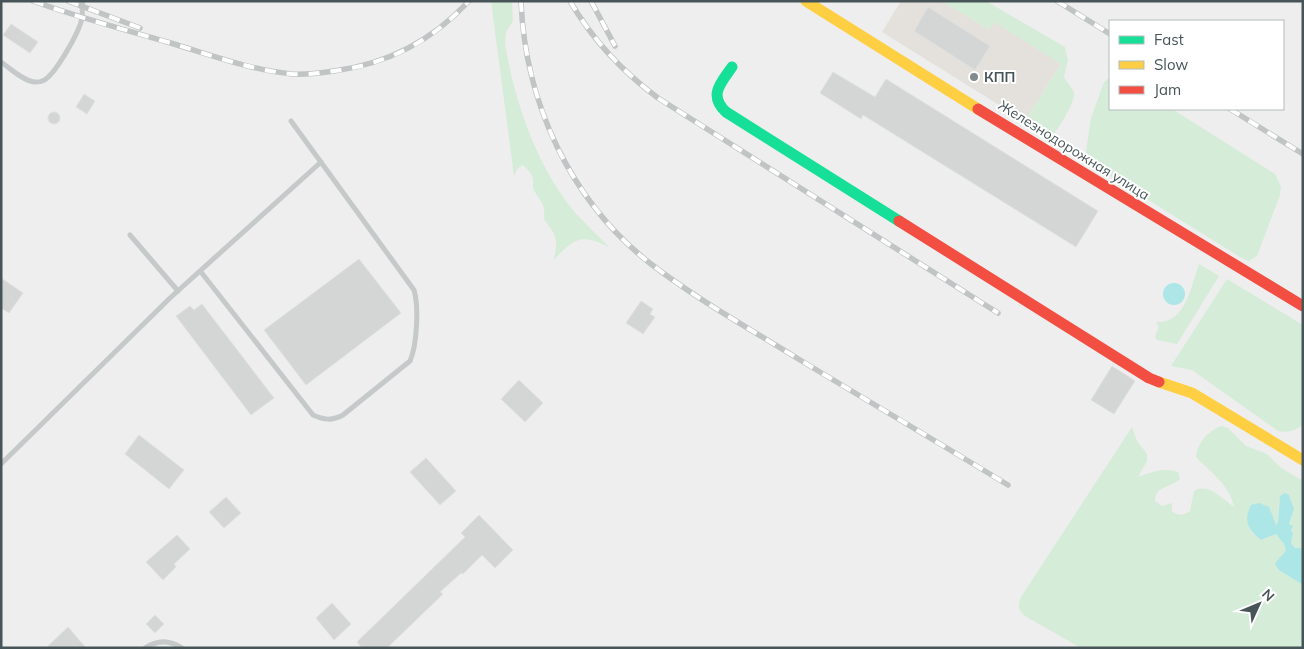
<svg xmlns="http://www.w3.org/2000/svg" width="1304" height="649" font-family="Mulish,sans-serif">
	<style>
		.commercial { fill: #e4e0db }
		.green { fill: #d4ecd8 }
		.water { fill: #ace6e6 }
		.building { fill: #d4d6d6; stroke: #dfe0e1 }
		.lines { fill: none; stroke-linecap: round; stroke-linejoin: round }
		.lane { stroke: #c5c9c9; stroke-width: 5 }
		.fast { stroke: #16e098; stroke-width: 11 }
		.slow { stroke: #ffcf43; stroke-width: 11 }
		.jam { stroke: #f24e42; stroke-width: 11 }
		.rail-casing { stroke: #c1c4c4; stroke-width: 5.5 }
		.rail { stroke: #fff; stroke-width: 4; stroke-dasharray: 11; stroke-linecap: butt }
		.poi-dot { fill: #818a8c; stroke: #fff; stroke-width: 2 }
		.labels { text-anchor: middle; dominant-baseline: central; stroke-width: 4; stroke-linejoin: round; paint-order: stroke }
		.poi-label { font-size: 14px; font-weight: bold; fill: #475458; stroke: #fff; text-anchor: start }
		.street-label { font-size: 14px; fill: #475458; stroke: #fff }
	</style>
	<rect width="100%" height="100%" fill="#eee"/>
	<path class="commercial" d="M901,1H942L989,30L994,21L1061,64L1025,121L882,32Z"/>
	<g class="green">
		<path d="M491,1H512L513,21L506,32L505,44C514,97 532,152 563,197C575,215 594,231 609,247C581,233 574,238 554,260C558,238 557,237 544,219C546,202 540,203 534,190C532,185 534,182 533,178C531,173 526,168 523,165L518,168L514,176Z"/>
		<path d="M942,1H986L1065,47L1068,60L1064,77C1067,83 1073,88 1074,94C1075,102 1058,130 1052,136L1025,121L1061,64L994,22L989,30Z"/>
		<path d="M1110,77V109H1172L1275,174L1281,187L1280,195L1257,256L1249,261L1240,257L1089,163L1086,158V151L1091,118L1104,82Z"/>
		<path d="M1199,264L1219,276L1177,344L1157,340L1155,337L1159,327L1156,322C1186,324 1191,286 1199,264Z"/>
		<path d="M1227,279L1303,325V425C1294,431 1288,433 1278,431L1192,370L1171,366Z"/>
		<path d="M1221,426L1228,428L1246,446L1267,454L1280,467L1303,481V548H1295L1291,543L1293,533L1289,524L1294,509L1289,495L1279,502L1278,522L1275,526L1274,520L1248,524L1252,533L1261,540L1276,534L1284,544L1286,550L1283,556L1277,560L1279,570L1303,585V648H1081L1025,616C1018,609 1017,606 1021,597L1132,427L1137,441L1147,454V461L1138,477C1151,472 1165,467 1178,472L1180,479C1171,488 1156,485 1155,501L1162,506L1172,503V511C1178,516 1183,516 1190,511L1194,491C1208,482 1223,499 1234,507C1230,485 1210,472 1196,457C1198,442 1207,432 1221,426Z"/>
	</g>
	<g class="water">
		<circle cx="1174" cy="294" r="11"/>
		<path d="M1285,493L1289,495L1294,509L1289,524L1293,526L1291,530L1293,533L1291,543L1295,548H1303V585L1279,570L1275,564C1278,558 1283,556 1286,550L1284,544L1276,534L1261,540C1248,530 1243,521 1251,505L1259,503L1269,507L1276,525L1278,522L1280,496Z"/>
	</g>
	<g class="building">
		<path d="M928,7L990,46L975,70L914,31Z"/>
		<path d="M11,24L38,42L30,53L3,35Z"/>
		<path d="M833,72L875,97L886,79L1098,211L1076,247L863,115L861,119L820,93Z"/>
		<path d="M84,94L95,101L87,114L76,107Z"/>
		<circle cx="54" cy="118" r="6"/>
		<path d="M359,259L401,313L306,385L264,330Z"/>
		<path d="M1,278L23,293L9,313L1,308Z"/>
		<path d="M641,301L653,309L650,314L655,317L643,334L626,323Z"/>
		<path d="M202,304L274,398L251,415L176,316L190,306L194,310Z"/>
		<path d="M1112,366L1135,381L1114,414L1091,400Z"/>
		<path d="M519,380L543,403L525,422L501,399Z"/>
		<path d="M139,435L184,470L169,489L125,454Z"/>
		<path d="M426,458L456,491L440,505L410,472Z"/>
		<path d="M226,497L241,513L224,528L209,512Z"/>
		<path d="M479,515L513,550L495,568L482,555L463,574L461,573L440,592L443,594L387,648H362L357,642L465,537L461,533Z"/>
		<path d="M177,535L190,549L174,564L176,567L163,580L146,562Z"/>
		<path d="M332,603L351,624L334,640L316,618Z"/>
		<path d="M155,615L164,624L155,633L146,624Z"/>
		<path d="M68,627L86,648H46Z"/>
	</g>
	<g class="lines">
		<g class="lane">
			<path d="M1,62C11,69 22,80 34,82C35,82 42,82 42,81C54,78 81,29 82,17C83,11 81,7 83,1"/>
			<path d="M130,235L178,291"/>
			<path d="M201,272L313,415C324,420 332,421 343,415L410,361C417,345 419,307 414,290L291,121"/>
			<path d="M1,464L170,298L321,162"/>
			<path d="M145,648C157,640 170,640 182,648"/>
		</g>
		<path class="fast" d="M732,67C721,83 708,95 726,112L899,221"/>
		<g class="slow">
			<path d="M806,1L978,109"/>
			<path d="M1159,382L1192,393L1303,460"/>
		</g>
		<g class="jam">
			<path d="M978,109L1303,306"/>
			<path d="M899,221L1149,378L1159,382"/>
		</g>
		<defs>
			<g id="rail">
				<path d="M33,1C77,17 122,29 167,42C208,54 250,70 292,74C306,75 320,73 334,71C388,64 432,41 469,1"/>
				<path d="M68,1L140,28"/>
				<path d="M521,1C525,102 570,201 651,264C698,300 750,329 800,360C870,402 939,443 1008,485"/>
				<path d="M570,1C592,39 623,72 658,98L998,313"/>
				<path d="M591,1L615,46"/>
				<path d="M1057,1L1110,34"/>
				<path d="M1230,109L1303,154"/>
			</g>
		</defs>
		<use href="#rail" class="rail-casing"/>
		<use href="#rail" class="rail"/>
	</g>
	<circle class="poi-dot" cx="974" cy="77" r="5"/>
	<g class="labels">
		<g class="poi-label">
			<text x="984" y="77">КПП</text>
		</g>
		<g class="street-label">
			<text transform="translate(1074 150) rotate(32)">Железнодорожная улица</text>
		</g>
	</g>
	<rect width="1304" height="649" fill="none" stroke="#475458" stroke-width="5"/>
	<rect x="1109" y="20" width="175" height="90" fill="#ffffff" stroke="#b5bbbc"/>
	<rect x="1119" y="36" width="25" height="8" fill="#16e098" stroke="#b5bbbc"/>
	<text x="1154" y="45" font-size="15" fill="#475458">Fast</text>
	<rect x="1119" y="61" width="25" height="8" fill="#ffcf43" stroke="#b5bbbc"/>
	<text x="1154" y="70" font-size="15" fill="#475458">Slow</text>
	<rect x="1119" y="86" width="25" height="8" fill="#f24e42" stroke="#b5bbbc"/>
	<text x="1154" y="95" font-size="15" fill="#475458">Jam</text>
	<g transform="translate(1259 604) rotate(46)" stroke="#ffffff" stroke-width="4" paint-order="stroke">
	<path d="M0-4L9 19L0 12L-9 19Z" fill="#475458"/>
	<text y="-8" font-size="14" font-weight="bold" text-anchor="middle" fill="#475458">N</text>
	</g>
</svg>
